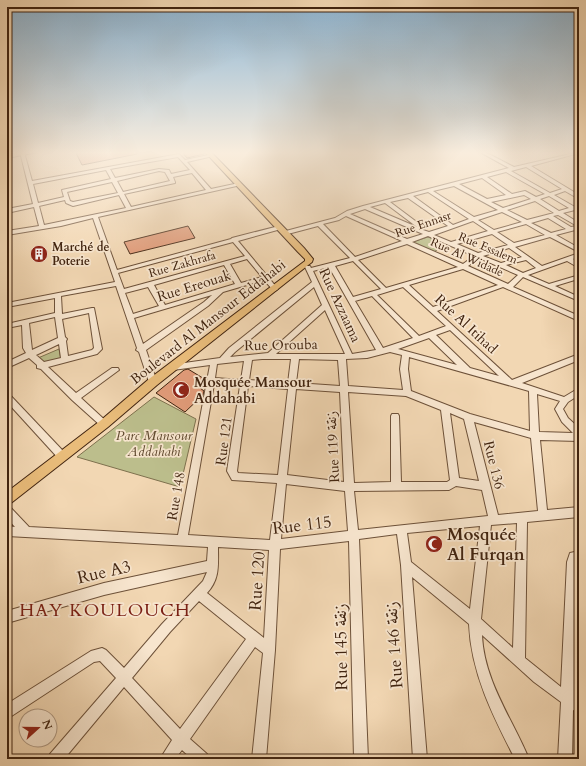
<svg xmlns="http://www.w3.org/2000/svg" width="586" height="766" font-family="Cardo,Amiri,serif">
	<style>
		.green { fill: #bcbe8c; stroke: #7e714e }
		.building { fill: #e29c7a; stroke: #412410 }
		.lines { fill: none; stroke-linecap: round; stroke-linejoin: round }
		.minor-casing { stroke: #6d5139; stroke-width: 2 }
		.major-casing { stroke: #412410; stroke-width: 2 }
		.minor { fill: #f7e5ce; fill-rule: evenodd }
		.major { fill: #e9bc7a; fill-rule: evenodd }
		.labels { text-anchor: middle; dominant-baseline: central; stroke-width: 3.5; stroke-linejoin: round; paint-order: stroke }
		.far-street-label { font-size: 12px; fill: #412410; stroke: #f7e5ce }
		.far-poi-label { font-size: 12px; font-weight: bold; fill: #412410; stroke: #f7e5ce; text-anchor: start }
		.street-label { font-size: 14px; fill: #412410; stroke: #f7e5ce }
		.poi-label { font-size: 14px; font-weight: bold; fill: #412410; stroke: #f7e5ce; text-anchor: start }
		.park-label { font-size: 14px; font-style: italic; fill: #604a2f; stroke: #f7e5ce }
		.near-street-label { font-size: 17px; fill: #412410; stroke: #f7e5ce }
		.near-poi-label { font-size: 17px; font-weight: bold; fill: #412410; stroke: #f7e5ce; text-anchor: start }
		.near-neighbourhood-label { font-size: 18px; letter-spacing: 1px; fill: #7a1f14; stroke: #f7e5ce }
	</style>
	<rect width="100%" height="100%" fill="#f2d7b3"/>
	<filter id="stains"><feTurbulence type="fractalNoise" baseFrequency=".005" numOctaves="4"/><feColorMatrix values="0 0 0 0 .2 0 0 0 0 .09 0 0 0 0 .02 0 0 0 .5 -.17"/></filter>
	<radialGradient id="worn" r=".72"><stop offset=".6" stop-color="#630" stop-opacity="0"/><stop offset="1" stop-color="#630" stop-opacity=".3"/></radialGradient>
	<g class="green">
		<path d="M428,237L445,244L434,252L412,242Z"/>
		<path d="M59,349L61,360L44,364L38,358Z"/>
		<path d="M154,397L196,419L180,487L77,457Z"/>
	</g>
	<g class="building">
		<path d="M83,152H137V154L82,165L76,153Z"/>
		<path d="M182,152H204V154L187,158Z"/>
		<path d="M188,226L195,238L130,254L124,242Z"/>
		<path d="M188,369L206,380L205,383L200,388L204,391L203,395L185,412L156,393L184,370Z"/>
	</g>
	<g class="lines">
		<defs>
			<g id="minor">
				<path d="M20,152H24L32,181L179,154L185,160L213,154V156L187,162L211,189L239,183L241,184V185L98,217L117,270L231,239L232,238L279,226L282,228L281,229L238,241L278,289L275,291L273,290L264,280L223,292L208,306L146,350L157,382L153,385L149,382L139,352L136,350L137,348L116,286L61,296L62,314L92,308H94L102,349L97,354L48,367L76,393L112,368H118L119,370L81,398L107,422L108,424L107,426L104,427L101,426L72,400L41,369L37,368V365L29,358L7,368V362L26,353L23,348L22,325L7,328V324L55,313V298L7,307V303L115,282L93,218L61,226L7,235V231L39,226L34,207L7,213V209L33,204ZM178,157L190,170L171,174L169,170L159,169L115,178L110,169ZM106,170L111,179L62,190L64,197L38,203L33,184ZM159,171L165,172L170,181L123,192L117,181ZM192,173L206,190L131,207L124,194L175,183V182L173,177ZM112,182L118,193L73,202L70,201L67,192ZM119,195L126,208L44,225L39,206L65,200L66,203L73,206ZM233,242L245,256L124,289L118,273ZM247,259L262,277L241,283L230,264ZM224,265L235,284L165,305L154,285ZM148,287L159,306L133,314L125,293ZM212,295L204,302L143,344L134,318ZM89,313L94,348L92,350L68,356L66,341L67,339L65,337L62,319ZM55,317L58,338L32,350L29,323ZM59,344L61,358L44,362L36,355Z"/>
				<path d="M480,152H485L514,167L579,152V153L531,166L579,195V199L565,191L554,195L575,207L579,205V209L563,213L579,223V229L556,235L579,248V252L550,237L515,247L542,266L579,253V257L573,259L579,263V268L567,261L528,275L549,284L576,276L578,277V279L555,286L579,297V301L523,277L513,287L579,316V321L503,287L437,311L512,380L579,354V360L522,383L564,397L579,388V395L568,402L563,409L568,418L579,428V441L540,440L547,510L579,507V517L527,522L525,658L561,687L567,562L570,553L579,551V561L577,562L574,695L579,699V712L573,710L572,759H558L561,702L534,682L482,635C484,681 512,718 529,759H515C493,716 471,673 469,624L412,577L427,759H413L401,565L397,534L359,539L368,759H354L349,541L280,549L275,650L266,759H252L263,653L255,647L190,739L207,754L209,759H192L182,750L175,759H160L172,740L124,687L64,759H48L50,754L116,678L100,661L94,662L7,719V704L91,651L102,648L106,650L124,668L162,624L203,581L207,572L104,595L7,623V611L104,583L207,561L208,547L7,536V526L15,527L7,518V506L11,508L29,527L178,535L210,365L173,370L170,369L169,367L170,365L220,358L229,348L312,282L305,267L306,266H310L311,268L350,258L318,226L284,235L281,233L282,232L335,218L347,211L363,206L509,168ZM526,167L562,189L550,193L511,171ZM506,172L545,194L536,197L525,191L512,194L487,177ZM482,178L506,195L487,199L459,184ZM454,186L498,210L474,217L433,191ZM428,192L469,219L453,225L413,196ZM524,195L531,199L503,208L491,202ZM549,196L569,208L559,211L540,199ZM408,198L448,226L429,232L420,229L423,227L422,226L390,202ZM535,201L554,213L527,220L507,210ZM385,203L417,227L370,207ZM365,209L423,234L407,239L350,214ZM502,212L522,222L494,230L478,220ZM558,215L577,226L571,227L553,216ZM346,216L402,241L355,257L323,224L339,220ZM548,218L566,229L551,233L531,223ZM473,221L488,231L451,242L434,235ZM526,224L545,235L514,243L497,232ZM492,234L508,245L478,253L457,244ZM428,236L474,256L463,264L412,242ZM407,244L458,267L386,288L358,260ZM509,248L522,257L501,263L483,256ZM479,258L518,275L508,284L468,266ZM526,260L536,268L523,273L506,265ZM353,261L381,289L353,297L335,266ZM329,267L376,350L352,354L313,271ZM463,269L498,285L433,307L409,285ZM314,287L322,305L268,353L230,357L235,352ZM403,287L446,326L419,336L377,295ZM372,296L413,338L383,348L355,301ZM325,310L345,354H276L277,353ZM450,330L499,376L470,368L436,335ZM429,338L457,365L398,349ZM390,352L402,355L400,369L403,390L348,386L346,359L367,358ZM409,357L529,391L530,431L470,414L411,391L408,369ZM262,359H291L288,383L249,380L252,360ZM299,359L338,360L340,386L296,383ZM244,361L241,380L215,378L217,364ZM214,384L240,386L227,471L232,480L277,483L270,540L188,535ZM248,386L288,389L278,475L238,473L237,471ZM296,389L340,392L344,482L287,475ZM348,392L406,396L441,410L450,480L447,482H401L399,416L398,414H392L391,416V482L354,483ZM537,394L560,401L555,409L562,422L573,433L539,432ZM450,413L464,419L479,481L459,478ZM474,422L531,438L538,511L498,515ZM286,484L345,491L348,531L281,539ZM456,486L482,490L488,516L358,530L354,491L449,490ZM517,523L513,648L481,619L491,525ZM480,526L470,609L411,562L407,533ZM218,547L269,550L264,638L207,593C220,579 218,565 218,547ZM199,601L246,639L180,729L132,678L170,632Z"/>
				<path d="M7,394L10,395L65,453L67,456L65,459L62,460L59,459L7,402Z"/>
			</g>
			<g id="major">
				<path d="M26,152H38L7,158V154Z"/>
				<path d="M205,152H211L304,248L313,259L312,262L157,385L108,427L11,503L7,505V492L100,421L149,379L305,261V259L298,252Z"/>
			</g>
		</defs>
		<use href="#minor" class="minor-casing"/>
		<use href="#major" class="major-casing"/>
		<use href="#minor" class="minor"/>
		<use href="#major" class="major"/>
	</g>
	<linearGradient id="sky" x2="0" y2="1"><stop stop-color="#8bb5d5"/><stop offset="0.59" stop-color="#f9eddd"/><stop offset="1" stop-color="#f9eddd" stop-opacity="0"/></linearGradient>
	<rect width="586" height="259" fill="url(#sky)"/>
	<defs>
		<symbol id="building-disc" viewBox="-11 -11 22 22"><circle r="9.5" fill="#8f2418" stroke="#f7e5ce"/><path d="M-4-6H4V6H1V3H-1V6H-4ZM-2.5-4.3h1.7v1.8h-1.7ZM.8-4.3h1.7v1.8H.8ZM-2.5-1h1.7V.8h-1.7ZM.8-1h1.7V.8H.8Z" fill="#fff"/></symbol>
		<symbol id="mosque-disc" viewBox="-11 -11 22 22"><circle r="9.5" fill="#8f2418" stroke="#f7e5ce"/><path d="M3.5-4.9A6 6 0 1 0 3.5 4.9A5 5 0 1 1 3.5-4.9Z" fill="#fff"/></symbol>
	</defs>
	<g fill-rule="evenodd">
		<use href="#building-disc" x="29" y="244" width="20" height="20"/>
		<use href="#mosque-disc" x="171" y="380" width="20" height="20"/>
		<use href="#mosque-disc" x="424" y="534" width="20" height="20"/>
	</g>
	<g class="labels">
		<g class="far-street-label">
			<text transform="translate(423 224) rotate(-19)">Rue Ennasr</text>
			<text transform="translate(488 248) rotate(23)">Rue Essalem</text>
			<text transform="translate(467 257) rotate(24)">Rue Al Widade</text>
			<text transform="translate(182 264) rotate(-16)">Rue Zakhrafa</text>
		</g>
		<g class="far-poi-label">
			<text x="52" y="247">Marché de<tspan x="52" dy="14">Poterie</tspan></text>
		</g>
		<g class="street-label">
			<text transform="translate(194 286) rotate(-17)">Rue Ereouak</text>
			<text transform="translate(340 305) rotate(65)">Rue Azzaama</text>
			<text transform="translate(208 322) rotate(-38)">Boulevard Al Mansour Eddahabi</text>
			<text transform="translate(466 324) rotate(43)">Rue Al Itihad</text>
			<text transform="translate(281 345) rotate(-1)">Rue Orouba</text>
			<text transform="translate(224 441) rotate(-82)">Rue 121</text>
			<text transform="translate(333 447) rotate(-93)">Rue 119 زنقة</text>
			<text transform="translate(494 465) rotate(76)">Rue 136</text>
			<text transform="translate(176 496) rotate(-80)">Rue 148</text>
		</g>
		<g class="poi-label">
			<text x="194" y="382">Mosquée Mansour<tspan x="194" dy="16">Addahabi</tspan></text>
		</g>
		<g class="park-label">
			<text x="154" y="435">Parc Mansour<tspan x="154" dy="16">Addahabi</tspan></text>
		</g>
		<g class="near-street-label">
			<text transform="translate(302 525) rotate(-7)">Rue 115</text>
			<text transform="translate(104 572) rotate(-13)">Rue A3</text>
			<text transform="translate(257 581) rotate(-86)">Rue 120</text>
			<text transform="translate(394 645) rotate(-94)">Rue 146 زنقة</text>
			<text transform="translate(341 647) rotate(-91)">Rue 145 زنقة</text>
		</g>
		<g class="near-poi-label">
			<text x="447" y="534">Mosquée<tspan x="447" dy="20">Al Furqan</tspan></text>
		</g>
		<g class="near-neighbourhood-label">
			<text x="105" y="610">HAY KOULOUCH</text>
		</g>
	</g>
	<rect width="586" height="766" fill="none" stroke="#f2d7b3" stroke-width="24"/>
	<rect x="8" y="8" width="570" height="750" fill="none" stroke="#412410" stroke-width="2"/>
	<rect x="12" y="12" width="562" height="742" fill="none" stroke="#412410"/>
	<g transform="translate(38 728) rotate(69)"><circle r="19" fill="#f7e5ce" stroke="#ae9882"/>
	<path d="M0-3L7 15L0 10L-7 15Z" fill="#8f2418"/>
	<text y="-6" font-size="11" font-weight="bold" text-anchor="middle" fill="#412410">N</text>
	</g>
	<rect width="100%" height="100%" filter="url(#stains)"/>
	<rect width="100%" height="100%" fill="url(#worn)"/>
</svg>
